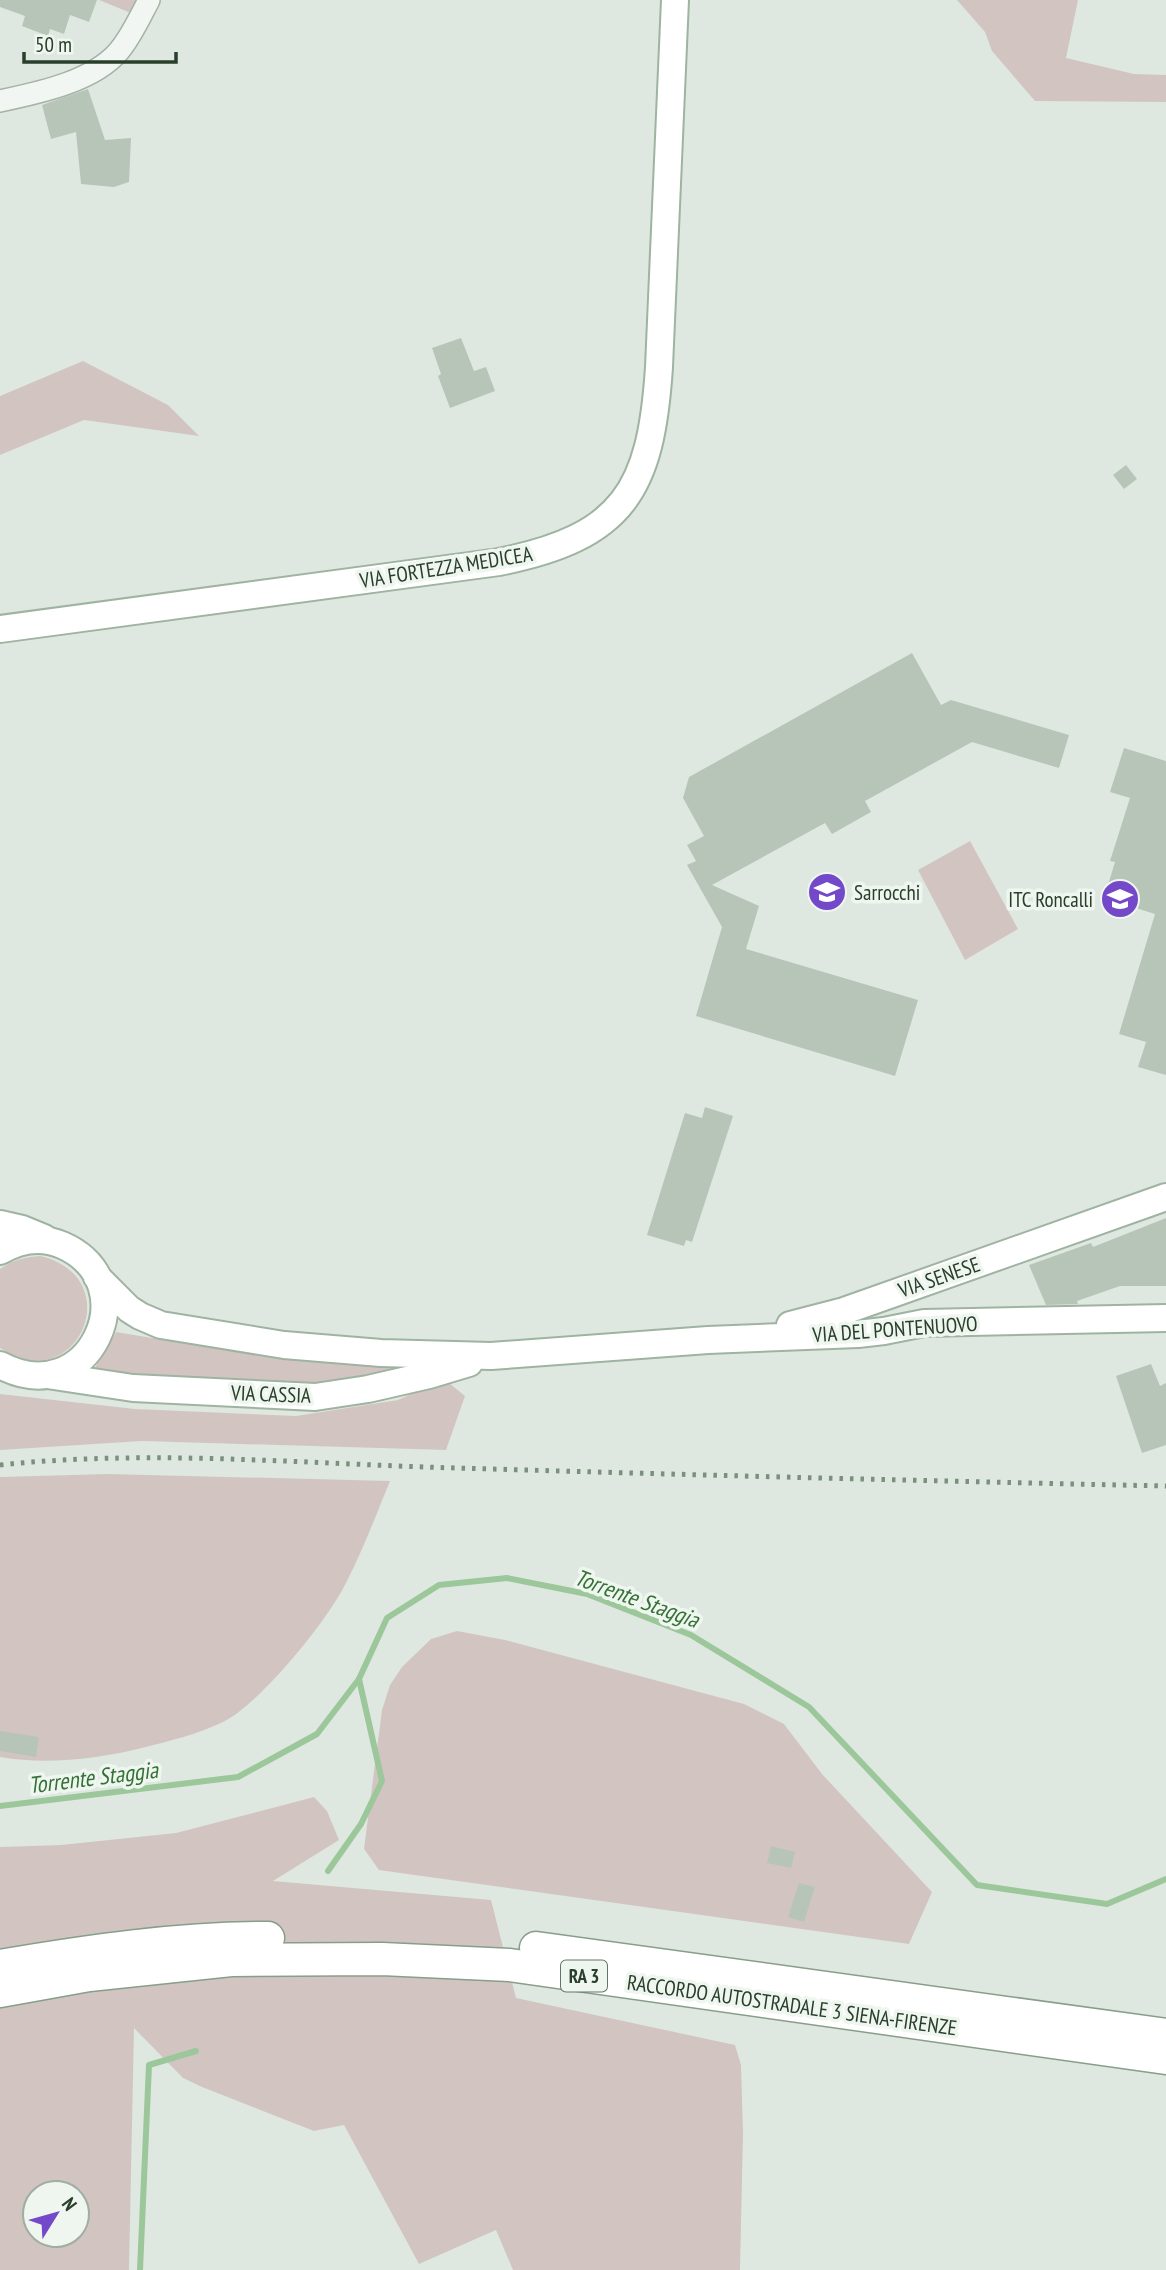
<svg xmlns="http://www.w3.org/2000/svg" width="1166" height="2270" font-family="'PT Sans Narrow',sans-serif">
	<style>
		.green { fill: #d2c5c1; fill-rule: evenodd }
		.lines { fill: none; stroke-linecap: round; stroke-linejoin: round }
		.stream { stroke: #9cc79b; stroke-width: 6 }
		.building { fill: #b7c5b8 }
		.minor-casing { stroke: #a5b2a6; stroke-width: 24 }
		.major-casing { stroke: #9fb3a1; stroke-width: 30 }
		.highway-casing { stroke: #879e89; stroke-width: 35 }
		.minor { stroke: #f2f6f3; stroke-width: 21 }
		.major { stroke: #fff; stroke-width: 26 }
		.highway { stroke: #fff; stroke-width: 32 }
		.rail { stroke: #79917c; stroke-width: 5; stroke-dasharray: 3.5 7; stroke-linecap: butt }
		.labels { text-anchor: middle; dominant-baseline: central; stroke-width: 7; stroke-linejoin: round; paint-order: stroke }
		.shield { fill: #eff6ef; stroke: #647666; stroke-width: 2 }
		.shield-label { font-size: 19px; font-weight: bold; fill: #293f2b }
		.street-label { font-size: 21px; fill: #293f2b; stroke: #eff6ef }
		.poi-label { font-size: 21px; fill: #293f2b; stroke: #eff6ef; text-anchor: start }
		.water-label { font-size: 23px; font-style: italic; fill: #347136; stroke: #eff6ef }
	</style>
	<rect width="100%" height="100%" fill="#dfe8e0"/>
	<g class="green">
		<path d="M99,0H138L131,13Z"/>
		<path d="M957,0H1078L1066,58L1134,74L1166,75V102L1035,101L992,51L985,32Z"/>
		<path d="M83,361L168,405L199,436L84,420L0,455V396Z"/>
		<path d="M970,841L1018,929L965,960L918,870Z"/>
		<path d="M40,1256C130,1277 77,1400 0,1348V1269C13,1260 24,1257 40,1256Z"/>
		<path d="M116,1332L267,1357L374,1366L401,1364V1369L326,1382L282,1386L94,1371C98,1358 110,1345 116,1332Z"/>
		<path d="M444,1379L465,1396L446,1450L142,1441L0,1450V1394L135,1409L296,1416L398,1400Z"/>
		<path d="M108,1474L390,1481C376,1515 363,1550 346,1583C328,1620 260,1704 223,1722C198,1734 170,1741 142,1748C97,1759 46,1765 0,1757V1477Z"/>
		<path d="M457,1631L505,1640L744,1704L784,1724L822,1774L932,1892L909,1944L379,1870L364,1849L382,1710L390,1685L402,1667L431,1639Z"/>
		<path d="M314,1797L327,1811L339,1840L273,1881L491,1900L516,1998L735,2045L741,2065L743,2133L740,2270H513L496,2230L419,2264L344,2125L314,2131L202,2087L183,2078L134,2028L129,2270H0V1847L61,1845L176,1833ZM35,2193H77V2235H35Z"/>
	</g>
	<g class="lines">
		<g class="stream">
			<path d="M0,1806L238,1777L317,1734L359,1679L387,1618L439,1585L507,1578L587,1594L691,1635L809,1707L977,1885L1107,1904L1166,1879"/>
			<path d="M328,1871L361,1824L382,1781L359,1679"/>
			<path d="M140,2270L149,2065L196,2051"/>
		</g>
	</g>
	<g class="building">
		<path d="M0,0H97L89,22L70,15L64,34L50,29L48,36L22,26L25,16L0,7Z"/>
		<path d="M88,89L105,140L131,138L129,182L114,187L81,184L76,132L51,139L42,105Z"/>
		<path d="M461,338L474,371L486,367L495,391L450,408L438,376L441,374L432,348Z"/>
		<path d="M1126,465L1137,479L1124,489L1113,475Z"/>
		<path d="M912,653L941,705L951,700L1069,735L1059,768L972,742L865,801L871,812L832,834L825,823L712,885L759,906L746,949L918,1000L895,1076L696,1016L722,927L687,865L696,861L687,845L704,836L683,798L689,777Z"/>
		<path d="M1124,748L1166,761V1075L1138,1067L1146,1042L1119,1034L1155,914L1104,898L1115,862L1110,861L1130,798L1110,792Z"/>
		<path d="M705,1107L733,1116L692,1242L686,1240L684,1246L647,1235L685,1113L702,1118Z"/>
		<path d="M1166,1218V1286H1120L1077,1301L1078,1304L1046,1305L1029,1265L1091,1243L1093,1247Z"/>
		<path d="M1151,1364L1160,1386L1166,1383V1445L1142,1453L1116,1376Z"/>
		<path d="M0,1731L39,1737L36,1757L0,1751Z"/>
		<path d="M771,1846L795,1852L791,1868L767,1863Z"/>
		<path d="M799,1883L815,1887L804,1922L788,1917Z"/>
	</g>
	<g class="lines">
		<defs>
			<path id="minor" d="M0,101C37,93 93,82 119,51C131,37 140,17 149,0"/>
			<g id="major">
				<path d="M0,629L499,562C624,537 651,490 659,367L675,0"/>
				<path d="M0,1224L22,1229L44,1238"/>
				<path d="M0,1251C19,1240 41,1236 62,1245C149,1283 89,1413 0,1365"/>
				<path d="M97,1277L129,1309L140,1316L161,1325L284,1345L381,1353L491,1356L708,1340L858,1334L884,1331L924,1323L1166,1318"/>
				<path d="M790,1325L844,1311L1166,1197"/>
				<path d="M47,1375L133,1388L315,1397L368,1389L429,1375L469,1363"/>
			</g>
			<g id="highway">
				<path d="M536,1948L1166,2035"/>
				<path d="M0,1966C88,1951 178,1938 268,1938"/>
				<path d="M0,1991L89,1975L231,1960L382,1959L510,1965L1166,2058"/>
			</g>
		</defs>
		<use href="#minor" class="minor-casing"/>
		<use href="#major" class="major-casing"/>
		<use href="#highway" class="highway-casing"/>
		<use href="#minor" class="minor"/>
		<use href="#major" class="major"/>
		<use href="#highway" class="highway"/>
		<path class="rail" d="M0,1465C151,1449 306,1464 457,1468C693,1475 930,1481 1166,1486"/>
	</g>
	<defs>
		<symbol id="school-disc" viewBox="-11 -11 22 22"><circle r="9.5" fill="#7348c9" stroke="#eff6ef"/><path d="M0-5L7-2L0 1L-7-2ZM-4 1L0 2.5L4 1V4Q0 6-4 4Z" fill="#fff"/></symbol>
	</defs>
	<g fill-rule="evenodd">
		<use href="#school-disc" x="805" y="870" width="44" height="44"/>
		<use href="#school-disc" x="1098" y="877" width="44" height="44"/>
	</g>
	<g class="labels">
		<rect class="shield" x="561" y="1960.5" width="46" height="31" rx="5"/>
		<g class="shield-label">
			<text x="584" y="1976">RA 3</text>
		</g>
		<g class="street-label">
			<text transform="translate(446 567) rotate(-9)">VIA FORTEZZA MEDICEA</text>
			<text transform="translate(939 1277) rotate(-19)">VIA SENESE</text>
			<text transform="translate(895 1329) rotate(-4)">VIA DEL PONTENUOVO</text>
			<text transform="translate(271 1394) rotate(2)">VIA CASSIA</text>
			<text transform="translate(792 2005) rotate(8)">RACCORDO AUTOSTRADALE 3 SIENA-FIRENZE</text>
		</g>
		<g class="poi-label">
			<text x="854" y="892">Sarrocchi</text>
			<text x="1093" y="899" text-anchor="end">ITC Roncalli</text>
		</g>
		<g class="water-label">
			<text transform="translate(637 1598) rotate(20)">Torrente Staggia</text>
			<text transform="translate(93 1777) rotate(-7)">Torrente Staggia</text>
		</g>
	</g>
	<g transform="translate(56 2214) rotate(53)"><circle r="33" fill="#eff6ef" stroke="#a0ada1" stroke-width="2"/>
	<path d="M0-5L12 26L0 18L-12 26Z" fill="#7348c9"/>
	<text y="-10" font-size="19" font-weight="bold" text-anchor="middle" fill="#293f2b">N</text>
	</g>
	<path d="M24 52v10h152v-10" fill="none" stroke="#293f2b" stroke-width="3.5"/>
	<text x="35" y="52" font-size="21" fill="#293f2b" stroke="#eff6ef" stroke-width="5" paint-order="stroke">50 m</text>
</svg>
